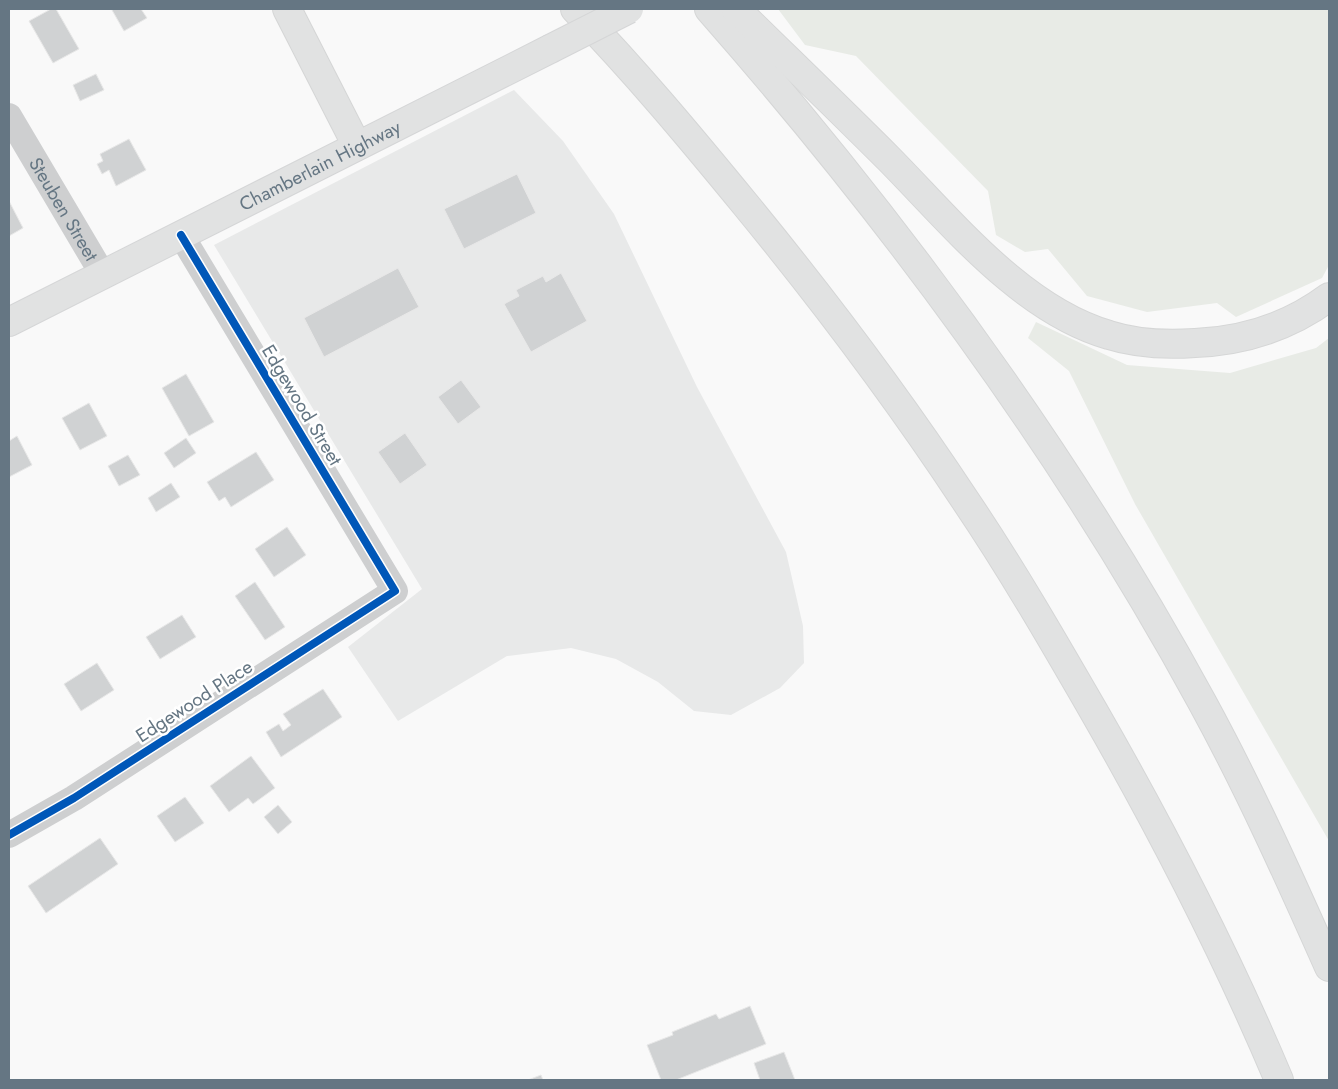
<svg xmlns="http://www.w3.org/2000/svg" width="1338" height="1089" font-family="Jost,sans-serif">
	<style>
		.built { fill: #e8e9e9 }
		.green { fill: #e8ebe6 }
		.building { fill: #d0d2d3; stroke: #e8e8e8 }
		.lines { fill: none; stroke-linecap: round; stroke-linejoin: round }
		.major-casing { stroke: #d5d6d7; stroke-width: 30 }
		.highway-casing { stroke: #d5d6d6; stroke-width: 30 }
		.minor { stroke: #cecfd0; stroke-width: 26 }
		.major { stroke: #e1e2e2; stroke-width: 28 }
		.highway { stroke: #e1e2e2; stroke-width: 28 }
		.major-bridge-casing { stroke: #d5d6d7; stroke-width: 30; stroke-linecap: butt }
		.major-bridge { stroke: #e1e2e2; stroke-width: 28 }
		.cycleway-casing { stroke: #fff; stroke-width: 11 }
		.cycleway { stroke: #0057b8; stroke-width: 8 }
		.labels { text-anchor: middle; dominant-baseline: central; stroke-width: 5; stroke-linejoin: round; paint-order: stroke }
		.street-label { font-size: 19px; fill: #657683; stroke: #fff }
	</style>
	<rect width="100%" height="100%" fill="#f9f9f9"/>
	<path class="built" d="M514,90L563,141L614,214L697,387L786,552L803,626L804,663L780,688L731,715L694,711L658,682L616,659L571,648L507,656L398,721L348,647L422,589L214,245Z"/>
	<g class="green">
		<path d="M778,9H1329V265L1322,278L1236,317L1217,303L1147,312L1087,296L1048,249L1025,252L996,235L988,191L856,56L805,45Z"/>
		<path d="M1036,322L1127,365L1230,373L1316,348L1329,338V841L1135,504L1069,371L1028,338Z"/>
	</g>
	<g class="building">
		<path d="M51,9H56L79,49L53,63L29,21Z"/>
		<path d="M115,9H141L147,18L124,31L112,10Z"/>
		<path d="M96,74L104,90L80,101L73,85Z"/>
		<path d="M129,139L146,170L116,186L109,170L102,174L97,164L103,161L100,154Z"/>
		<path d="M517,174L536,213L464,249L444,209Z"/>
		<path d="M9,201L23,228L9,236Z"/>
		<path d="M398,268L419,307L324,357L304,318Z"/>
		<path d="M561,273L587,321L531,352L504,304L519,296L516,290L543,276L546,282Z"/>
		<path d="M186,374L214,422L189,436L162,388Z"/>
		<path d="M461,380L481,407L458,424L438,397Z"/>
		<path d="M89,403L107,436L80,450L62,418Z"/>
		<path d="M405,433L427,465L400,484L378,452Z"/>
		<path d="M17,436L32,465L9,477V441Z"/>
		<path d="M186,438L196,453L174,468L164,453Z"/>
		<path d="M256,452L274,480L231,507L225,497L219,501L207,482Z"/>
		<path d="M128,455L140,475L119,486L108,466Z"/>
		<path d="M171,483L180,497L156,512L148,498Z"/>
		<path d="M287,527L306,555L274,577L255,549Z"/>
		<path d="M255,582L285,627L265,640L235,596Z"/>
		<path d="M182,615L196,637L160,659L146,637Z"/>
		<path d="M97,663L114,690L81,711L64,684Z"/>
		<path d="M323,689L342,717L281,757L266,732L279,724L283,731L291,725L283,714Z"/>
		<path d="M251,756L275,788L253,804L248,798L229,812L210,786Z"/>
		<path d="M185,797L204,823L175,842L157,816Z"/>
		<path d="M278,805L292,822L278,834L264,817Z"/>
		<path d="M100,838L118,864L46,913L28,886Z"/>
		<path d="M750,1006L766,1044L676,1080H661L647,1045L673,1035L672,1032L716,1014L719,1019Z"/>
		<path d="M784,1052L795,1080H760L754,1063Z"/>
		<path d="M541,1075L543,1080H528Z"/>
	</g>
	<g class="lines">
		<defs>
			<g id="major">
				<path id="s2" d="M9,322L550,49"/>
			</g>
			<g id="highway">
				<path d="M287,9L357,146"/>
				<path d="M575,9C635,71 690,137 745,204C823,299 897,397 965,500C1011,568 1052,639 1093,710C1162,830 1225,952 1279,1080"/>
				<path d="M709,9C896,222 1066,452 1202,702C1249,788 1289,877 1329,967"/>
				<path d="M736,9C787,59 839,109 890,160C952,223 1022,310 1109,335C1137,344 1166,345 1195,343C1244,341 1290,326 1329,297"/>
			</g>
		</defs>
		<use href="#major" class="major-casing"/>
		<use href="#highway" class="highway-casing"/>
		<g class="minor">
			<path id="s1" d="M9,116L103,275"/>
			<path d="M9,835L74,798L395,591L181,235"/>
		</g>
		<use href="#major" class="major"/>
		<use href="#highway" class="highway"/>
		<defs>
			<path id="major-bridge" d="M550,49L629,9"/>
		</defs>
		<use href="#major-bridge" class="major-bridge-casing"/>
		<use href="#major-bridge" class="major-bridge"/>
		<defs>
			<path id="cycleway" d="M9,835L74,798L395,591L181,235"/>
		</defs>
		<use href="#cycleway" class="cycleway-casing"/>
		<use href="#cycleway" class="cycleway"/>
	</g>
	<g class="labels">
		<g class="street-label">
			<text stroke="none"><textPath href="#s2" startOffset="348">Chamberlain Highway</textPath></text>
			<text stroke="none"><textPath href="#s1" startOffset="108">Steuben Street</textPath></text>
			<text transform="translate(302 405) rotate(59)">Edgewood Street</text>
			<text transform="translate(194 701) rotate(-33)">Edgewood Place</text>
		</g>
	</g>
	<rect width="1338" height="1089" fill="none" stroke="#657683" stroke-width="20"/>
</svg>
